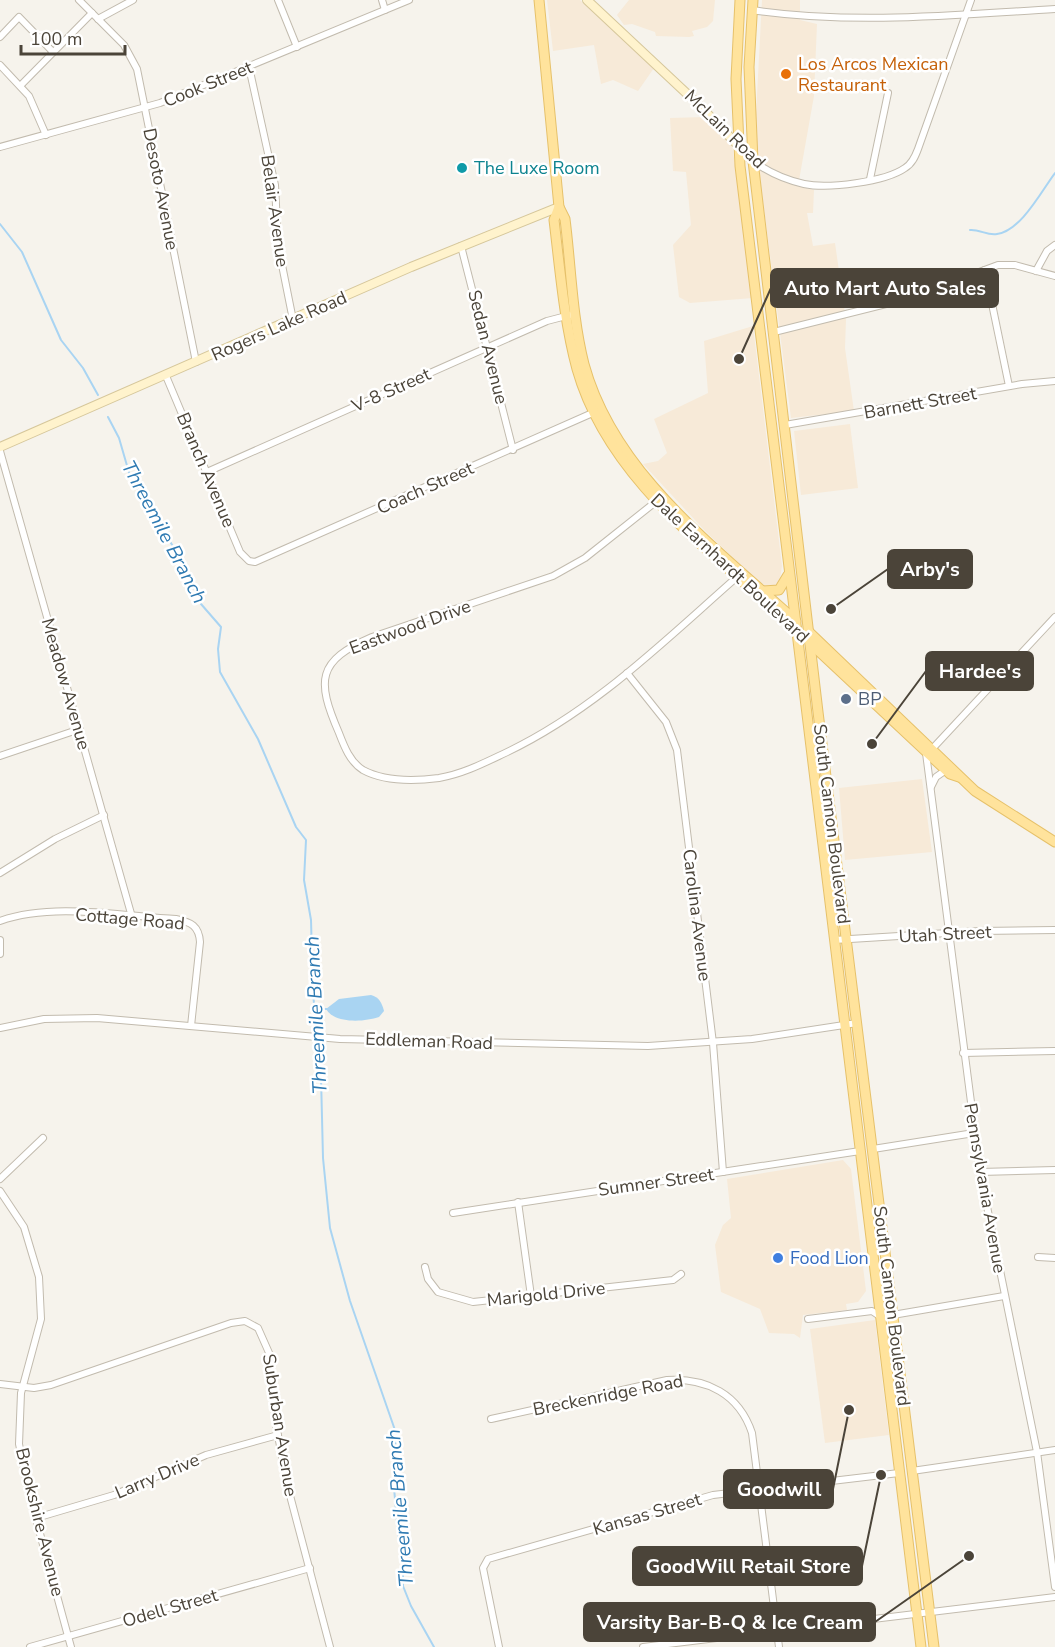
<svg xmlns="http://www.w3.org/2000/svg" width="1055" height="1647" font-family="'Nunito Sans',sans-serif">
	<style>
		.commercial { fill: #f7ead8 }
		.water { fill: #a9d4f2 }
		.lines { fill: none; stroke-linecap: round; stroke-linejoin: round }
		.stream { stroke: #a9d4f2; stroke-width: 2 }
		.street-casing { stroke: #c2bbae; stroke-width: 8 }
		.secondary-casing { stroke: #d6c79b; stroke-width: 10 }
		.primary-casing { stroke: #e6c16a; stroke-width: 11 }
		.street { stroke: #fff; stroke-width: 6 }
		.secondary { stroke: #fff3cd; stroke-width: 8 }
		.primary { stroke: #ffe39c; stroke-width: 9 }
		.food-dot { fill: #e8710a; stroke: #fff; stroke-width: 2 }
		.culture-dot { fill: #0f9aa8; stroke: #fff; stroke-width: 2 }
		.service-dot { fill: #5c6f8a; stroke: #fff; stroke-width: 2 }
		.shop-dot { fill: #3f7fe0; stroke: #fff; stroke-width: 2 }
		.labels { text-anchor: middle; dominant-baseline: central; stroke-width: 5; stroke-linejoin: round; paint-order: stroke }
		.food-label { font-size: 18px; fill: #c56008; stroke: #fff; text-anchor: start }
		.street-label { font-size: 18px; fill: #4b4439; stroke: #fff }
		.culture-label { font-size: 18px; fill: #0d838f; stroke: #fff; text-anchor: start }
		.service-label { font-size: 18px; fill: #4e5e75; stroke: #fff; text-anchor: start }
		.shop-label { font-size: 18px; fill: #366cbe; stroke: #fff; text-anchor: start }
		.water-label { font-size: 20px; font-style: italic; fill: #2e7ab2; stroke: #fff }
		.leader { fill: none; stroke: #4b4439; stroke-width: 2 }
		.callout-dot { fill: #4b4439; stroke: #fff; stroke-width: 2 }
		.callout { fill: #4b4439; stroke: #4b4439; stroke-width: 2 }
		.callout-label { font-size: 20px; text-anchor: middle; font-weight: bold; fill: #fff }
	</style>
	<rect width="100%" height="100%" fill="#f6f3ec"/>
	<g class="commercial">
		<path d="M547,0H580L654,68L638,91L613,80L601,84L594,45L553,51Z"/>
		<path d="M629,0H715L713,21L707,27L692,31L694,36L689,37L656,36L655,32L632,24L624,25L617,15Z"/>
		<path d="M762,0H800V20L817,24L814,96L798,186L814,190L813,213H807L813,246L835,243L846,320L845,348L854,411L791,418L757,155L756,114Z"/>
		<path d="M705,117L732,144L753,298L690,303L679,297L673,245L691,225L686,172L673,171L670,118Z"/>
		<path d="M753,326L782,566L779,585L772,588L763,586L707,533L643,464L658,461L667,453L654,419L708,393L704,341Z"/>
		<path d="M850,424L858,488L801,495L794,431Z"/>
		<path d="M922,779L932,852L845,860L839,788Z"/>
		<path d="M843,1160L851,1169L866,1291L858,1302L846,1304L847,1310L803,1315L800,1338L794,1334L769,1333L760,1309L721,1292L715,1245L723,1225L731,1218L727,1179Z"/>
		<path d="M875,1320L889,1435L825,1443L810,1329Z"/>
	</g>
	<path class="water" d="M371,995C379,997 382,1003 384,1011L379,1017C364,1022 335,1024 326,1009L339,999Z"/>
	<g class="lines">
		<g class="stream">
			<path d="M0,224L22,252L61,340L83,368L98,395"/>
			<path d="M970,230C979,229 988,236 997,234C1021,231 1042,190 1055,173"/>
			<path d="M108,417L119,438L130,476L185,566L201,604L221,627L218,649L220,672L258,739L296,827L306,840L304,880L311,920L313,993L321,1077L323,1158L330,1228L350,1301L396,1433L393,1476L398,1534L403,1551V1586L411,1606L434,1647"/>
			<path d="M315,1009H327"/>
		</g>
		<defs>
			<g id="street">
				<path d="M79,0L124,45L137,69L196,362"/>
				<path d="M278,0L297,47"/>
				<path d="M382,0L385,10"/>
				<path d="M752,10C852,25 955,15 1055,9"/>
				<path d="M98,19L133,0"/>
				<path d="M0,37L19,17L53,52"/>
				<path d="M0,65L29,96L46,135"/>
				<path d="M249,67L275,185L278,245L293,320"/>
				<path d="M21,85L92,13"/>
				<path d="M0,147L160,103L409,0"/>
				<path d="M753,161C768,172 786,180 804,184C828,189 885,182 905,168C912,164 915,157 918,149L971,0"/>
				<path d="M870,179L888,93"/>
				<path d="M461,246L513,450"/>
				<path d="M985,270L1009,386"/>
				<path d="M1036,271L1047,251L1055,245"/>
				<path d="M774,332L906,299L998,265H1015L1055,276"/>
				<path d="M166,376L240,552L249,561L255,562L597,411"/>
				<path d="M785,425L1022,384L1055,381"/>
				<path d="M0,451L132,917"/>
				<path d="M207,472L547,321L570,315"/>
				<path d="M658,500L585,558L553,576L372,637C317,661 316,680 339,733C344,746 350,762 363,770C385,782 415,781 439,778C462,774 482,764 503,754C593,712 663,642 737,577"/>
				<path d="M627,673L666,722L677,750L713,1043L723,1172"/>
				<path d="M933,748L1055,617"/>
				<path d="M926,753L980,1172L1037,1452L1055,1587"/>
				<path d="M0,756L80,729"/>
				<path d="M931,787L936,777L946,770"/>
				<path d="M0,873L55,839L104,815"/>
				<path d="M0,921C51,902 122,916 176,919C191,922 199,926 200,942L191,1026"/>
				<path d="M0,940V954"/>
				<path d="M834,940L980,931L1055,930"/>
				<path d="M0,1028L44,1019L97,1018L340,1039L648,1046L752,1039L857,1023"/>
				<path d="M963,1053L1055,1051"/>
				<path d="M873,1149L974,1133"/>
				<path d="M980,1172L1055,1170"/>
				<path d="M0,1179L43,1138"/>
				<path d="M0,1191L24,1227L39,1277L41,1319L21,1393L19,1444L30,1497L71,1647"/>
				<path d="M518,1202L531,1296"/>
				<path d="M453,1213L860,1151"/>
				<path d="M1038,1257L1055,1258"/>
				<path d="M425,1267L428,1279L438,1292L473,1302L673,1280L681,1274"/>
				<path d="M808,1319L872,1311L881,1317L1004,1296"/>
				<path d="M0,1384L34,1388L51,1385L231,1323L245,1321L258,1328L270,1355L276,1425L288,1488L330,1647"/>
				<path d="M491,1419L667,1380C707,1378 739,1394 752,1433L779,1647"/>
				<path d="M912,1471L1055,1450"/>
				<path d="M36,1518L114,1495L206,1455L278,1435"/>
				<path d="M30,1647L310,1568"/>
				<path d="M499,1647L483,1568L488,1559L713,1495L899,1473"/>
				<path d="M643,1647L1055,1597"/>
			</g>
			<g id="secondary">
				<path d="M587,0L699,105L753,161"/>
				<path d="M0,447L411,267L559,207"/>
			</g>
			<g id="primary">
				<path d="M539,0L559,207L565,219C571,266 572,317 584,364C614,474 715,547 796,621"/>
				<path d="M740,0L736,79L740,166L921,1647"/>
				<path d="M753,0L749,67L753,161L818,712L934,1647"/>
				<path d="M559,207L554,220C560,269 564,321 577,369C609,482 716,554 798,631"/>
				<path d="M763,591L779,590L788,575"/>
				<path d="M809,632L975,791L1055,842"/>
				<path d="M810,643L950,774L959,777"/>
			</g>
		</defs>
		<use href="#street" class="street-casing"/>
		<use href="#secondary" class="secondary-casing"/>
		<use href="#primary" class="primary-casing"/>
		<use href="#street" class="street"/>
		<use href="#secondary" class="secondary"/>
		<use href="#primary" class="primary"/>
	</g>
	<circle class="food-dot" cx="786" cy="74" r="6"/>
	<circle class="culture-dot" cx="462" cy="168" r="6"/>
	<circle class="service-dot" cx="846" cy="699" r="6"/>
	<circle class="shop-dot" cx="778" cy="1258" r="6"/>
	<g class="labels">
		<g class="food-label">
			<text x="798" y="64">Los Arcos Mexican<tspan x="798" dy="21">Restaurant</tspan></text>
		</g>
		<g class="street-label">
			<text transform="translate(208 84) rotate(-22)">Cook Street</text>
			<text transform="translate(725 129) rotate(44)">McLain Road</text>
			<text transform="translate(161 189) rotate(79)">Desoto Avenue</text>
			<text transform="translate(275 211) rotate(82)">Belair Avenue</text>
			<text transform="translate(279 326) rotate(-24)">Rogers Lake Road</text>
			<text transform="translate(488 347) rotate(76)">Sedan Avenue</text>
			<text transform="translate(391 390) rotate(-24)">V-8 Street</text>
			<text transform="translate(920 403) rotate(-10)">Barnett Street</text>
			<text transform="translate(206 470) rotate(67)">Branch Avenue</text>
			<text transform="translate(425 488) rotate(-24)">Coach Street</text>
			<text transform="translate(730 568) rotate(43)">Dale Earnhardt Boulevard</text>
			<text transform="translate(410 627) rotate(-20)">Eastwood Drive</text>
			<text transform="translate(66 684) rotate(74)">Meadow Avenue</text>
			<text transform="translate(832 824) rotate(83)">South Cannon Boulevard</text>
			<text transform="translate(697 915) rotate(83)">Carolina Avenue</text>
			<text transform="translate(130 919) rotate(5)">Cottage Road</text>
			<text transform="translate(945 934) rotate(-3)">Utah Street</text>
			<text transform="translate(429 1041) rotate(2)">Eddleman Road</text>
			<text transform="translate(656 1182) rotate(-8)">Sumner Street</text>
			<text transform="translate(985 1188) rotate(80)">Pennsylvania Avenue</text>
			<text transform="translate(546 1294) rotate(-6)">Marigold Drive</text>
			<text transform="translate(892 1306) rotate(83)">South Cannon Boulevard</text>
			<text transform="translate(608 1395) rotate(-11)">Breckenridge Road</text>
			<text transform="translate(280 1425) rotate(81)">Suburban Avenue</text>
			<text transform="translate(157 1476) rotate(-23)">Larry Drive</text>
			<text transform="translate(647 1514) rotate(-16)">Kansas Street</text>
			<text transform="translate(40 1522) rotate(76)">Brookshire Avenue</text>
			<text transform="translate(170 1608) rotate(-16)">Odell Street</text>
		</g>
		<g class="culture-label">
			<text x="474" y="168">The Luxe Room</text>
		</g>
		<g class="service-label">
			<text x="858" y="699">BP</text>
		</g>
		<g class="shop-label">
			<text x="790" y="1258">Food Lion</text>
		</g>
		<g class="water-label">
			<text transform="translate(164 532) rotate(62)">Threemile Branch</text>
			<text transform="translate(316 1015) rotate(-93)">Threemile Branch</text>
			<text transform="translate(400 1508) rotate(-95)">Threemile Branch</text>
		</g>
	</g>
	<path class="leader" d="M739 359L771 288M831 609L888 569M872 744L926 671M849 1410L833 1489M881 1475L862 1566M969 1556L875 1622"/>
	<g class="callout-dot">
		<circle cx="739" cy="359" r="6"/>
		<circle cx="831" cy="609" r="6"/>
		<circle cx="872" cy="744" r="6"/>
		<circle cx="849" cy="1410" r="6"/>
		<circle cx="881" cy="1475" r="6"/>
		<circle cx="969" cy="1556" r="6"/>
	</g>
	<g class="callout">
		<rect x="771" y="269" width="227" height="38" rx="6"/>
		<rect x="888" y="550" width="84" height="38" rx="6"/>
		<rect x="926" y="652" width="107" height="38" rx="6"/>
		<rect x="724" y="1470" width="109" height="38" rx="6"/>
		<rect x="633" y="1547" width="229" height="38" rx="6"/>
		<rect x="584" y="1603" width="291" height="38" rx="6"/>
	</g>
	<g class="callout-label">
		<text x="885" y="295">Auto Mart Auto Sales</text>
		<text x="930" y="576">Arby's</text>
		<text x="980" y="678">Hardee's</text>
		<text x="779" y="1496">Goodwill</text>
		<text x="748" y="1573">GoodWill Retail Store</text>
		<text x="730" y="1629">Varsity Bar-B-Q &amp; Ice Cream</text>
	</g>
	<path d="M21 45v9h104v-9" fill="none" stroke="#4b4439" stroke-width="3"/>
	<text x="30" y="45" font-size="18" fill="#4b4439" stroke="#ffffff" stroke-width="4.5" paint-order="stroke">100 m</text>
</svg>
